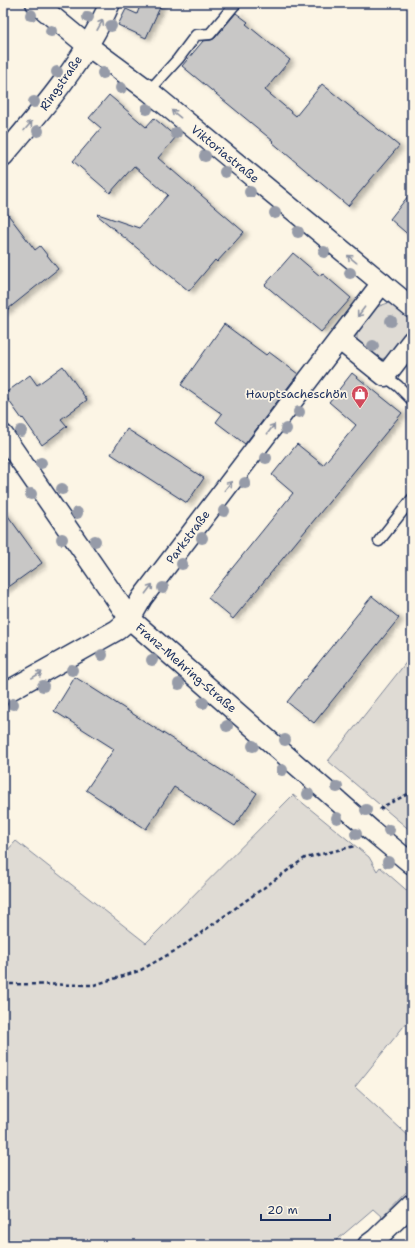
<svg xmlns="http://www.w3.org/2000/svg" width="415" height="1248" font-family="'Shantell Sans',sans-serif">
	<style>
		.green { fill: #dfdbd4; stroke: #7d8599 }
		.building { fill: #c8c7c6; stroke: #1b2f5e; filter: url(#shadow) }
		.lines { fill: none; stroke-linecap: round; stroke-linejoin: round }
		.lane-casing { stroke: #1b2f5e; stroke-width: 13 }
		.street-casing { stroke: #1b2f5e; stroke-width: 23 }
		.path { stroke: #1b2f5e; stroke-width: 2.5; stroke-dasharray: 4 3; stroke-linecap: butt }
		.lane { stroke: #fcf5e5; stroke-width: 10 }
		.street { stroke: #fcf5e5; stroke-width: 20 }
		.tree { fill: #969ba8 }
		.oneway { stroke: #8c92a2 }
		.labels { text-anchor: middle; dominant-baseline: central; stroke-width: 3.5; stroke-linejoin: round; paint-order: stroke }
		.street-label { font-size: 12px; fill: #1b2f5e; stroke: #fcf5e5 }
		.poi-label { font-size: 12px; fill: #1b2f5e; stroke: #fcf5e5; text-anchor: end }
	</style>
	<defs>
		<filter id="shadow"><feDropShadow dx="4.5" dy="2.5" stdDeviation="2" flood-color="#0004"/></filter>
	</defs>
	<rect width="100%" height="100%" fill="#fcf5e5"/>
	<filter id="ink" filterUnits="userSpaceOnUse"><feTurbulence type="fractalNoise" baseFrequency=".025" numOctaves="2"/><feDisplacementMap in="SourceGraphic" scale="8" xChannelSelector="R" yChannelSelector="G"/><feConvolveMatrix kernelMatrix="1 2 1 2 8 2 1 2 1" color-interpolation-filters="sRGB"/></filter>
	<g filter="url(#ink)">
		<g class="green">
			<path d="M388,303L401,308L410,319V332L394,354L382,359L375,358L357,342V330L374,308Z"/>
			<path d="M412,655V832L328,761Z"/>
			<path d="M293,795L369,857L377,871L380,867L412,895V1016L355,1087L412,1139V1186L382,1217L373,1209L331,1245H3V855L16,841L146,943Z"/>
		</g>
		<g class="building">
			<path d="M141,3H162L146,38L118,25L126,9L137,14Z"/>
			<path d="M236,13L248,22L246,24L290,60L265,90L296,116L322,84L399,146L348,206L272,142L273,141L182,66L203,41L211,40L215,38Z"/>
			<path d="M109,95L146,127L154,118L176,137L158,158L244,232L217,262L215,260L189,291L97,215L98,214L139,228L168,195L134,166L110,193L73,161L101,128L89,118Z"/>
			<path d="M412,191V238L390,219Z"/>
			<path d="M3,208L35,250L40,246L58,269L3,313Z"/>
			<path d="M293,253L320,276L322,273L351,298L321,332L265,285Z"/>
			<path d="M224,324L266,355L269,352L298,374L245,444L216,422L222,414L181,385Z"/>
			<path d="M63,366L87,400L61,419L67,426L42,445L23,418L22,419L4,394L30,375L37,385Z"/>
			<path d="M352,373L402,413L233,619L208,598L293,493L272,475L297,444L323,465L356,425L329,402Z"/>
			<path d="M127,429L204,478L187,503L111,454Z"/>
			<path d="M3,509L42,563L3,591Z"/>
			<path d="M372,596L399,618L314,723L287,702Z"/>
			<path d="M75,677L257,793L235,826L174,787L146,829L86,790L114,749L54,711Z"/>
		</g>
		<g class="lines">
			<defs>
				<g id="lane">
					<path d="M149,91L178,59L196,35L210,34L236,3"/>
					<path d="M385,376L398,386L412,400"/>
					<path d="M379,541L412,499"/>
				</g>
				<g id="street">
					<path d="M36,3L88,46L149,91L412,308"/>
					<path d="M3,156C43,109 85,60 110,3"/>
					<path d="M340,340L385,376L412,341"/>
					<path d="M3,435L130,619L372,831L412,864"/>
					<path d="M3,694L117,630L130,619L142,598L382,283"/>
					<path d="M368,1245L376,1239L412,1204"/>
				</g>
			</defs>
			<use href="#lane" class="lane-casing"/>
			<use href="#street" class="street-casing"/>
			<g class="path">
				<path d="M380,810L384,806L412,792"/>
				<path d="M3,984L94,985L139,971L180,948L305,858L355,846"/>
			</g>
			<use href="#lane" class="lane"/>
			<use href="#street" class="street"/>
		</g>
		<g class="tree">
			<circle cx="31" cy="15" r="6"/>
			<circle cx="88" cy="17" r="6"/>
			<circle cx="111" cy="26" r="6"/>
			<circle cx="51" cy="31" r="6"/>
			<circle cx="57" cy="72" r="6"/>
			<circle cx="103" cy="73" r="6"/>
			<circle cx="121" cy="88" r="6"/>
			<circle cx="34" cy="102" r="6"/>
			<circle cx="147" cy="109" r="6"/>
			<circle cx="38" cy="131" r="6"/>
			<circle cx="176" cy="133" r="6"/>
			<circle cx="205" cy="156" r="6"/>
			<circle cx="225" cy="172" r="6"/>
			<circle cx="250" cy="192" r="6"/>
			<circle cx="275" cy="213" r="6"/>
			<circle cx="298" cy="232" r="6"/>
			<circle cx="324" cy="252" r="6"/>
			<circle cx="350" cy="273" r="6"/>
			<circle cx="391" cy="321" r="6"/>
			<circle cx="373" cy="346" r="6"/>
			<circle cx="299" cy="412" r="6"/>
			<circle cx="286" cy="429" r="6"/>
			<circle cx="21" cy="431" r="6"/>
			<circle cx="266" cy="458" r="6"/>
			<circle cx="41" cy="463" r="6"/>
			<circle cx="245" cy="483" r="6"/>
			<circle cx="62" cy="489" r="6"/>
			<circle cx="31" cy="494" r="6"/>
			<circle cx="224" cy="511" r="6"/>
			<circle cx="77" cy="513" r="6"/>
			<circle cx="202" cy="538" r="6"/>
			<circle cx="62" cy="539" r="6"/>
			<circle cx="95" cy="541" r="6"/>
			<circle cx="182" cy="564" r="6"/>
			<circle cx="163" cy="588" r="6"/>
			<circle cx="102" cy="655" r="6"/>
			<circle cx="152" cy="660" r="6"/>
			<circle cx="72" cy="670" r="6"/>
			<circle cx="179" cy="684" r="6"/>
			<circle cx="43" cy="686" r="6"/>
			<circle cx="203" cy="703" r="6"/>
			<circle cx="13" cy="704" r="6"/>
			<circle cx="227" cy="726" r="6"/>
			<circle cx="285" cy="740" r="6"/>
			<circle cx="253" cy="746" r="6"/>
			<circle cx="282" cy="770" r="6"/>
			<circle cx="337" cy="787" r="6"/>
			<circle cx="308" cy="794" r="6"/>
			<circle cx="366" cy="810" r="6"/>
			<circle cx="337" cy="818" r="6"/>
			<circle cx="389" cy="830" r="6"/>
			<circle cx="356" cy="834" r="6"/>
			<circle cx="388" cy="862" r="6"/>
		</g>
		<defs><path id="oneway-shaft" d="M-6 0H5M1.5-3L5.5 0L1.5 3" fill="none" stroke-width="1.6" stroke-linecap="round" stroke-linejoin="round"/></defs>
		<g class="oneway">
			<use href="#oneway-shaft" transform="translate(100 25) rotate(-61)"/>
			<use href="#oneway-shaft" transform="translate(176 114) rotate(-141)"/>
			<use href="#oneway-shaft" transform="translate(28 126) rotate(-49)"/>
			<use href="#oneway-shaft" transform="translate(352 259) rotate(-141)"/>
			<use href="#oneway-shaft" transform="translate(361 312) rotate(127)"/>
			<use href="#oneway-shaft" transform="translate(271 429) rotate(-53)"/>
			<use href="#oneway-shaft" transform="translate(228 486) rotate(-52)"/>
			<use href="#oneway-shaft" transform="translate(149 589) rotate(-53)"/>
			<use href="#oneway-shaft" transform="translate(37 675) rotate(-30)"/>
		</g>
	</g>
	<defs>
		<symbol id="shop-pin" viewBox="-11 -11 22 30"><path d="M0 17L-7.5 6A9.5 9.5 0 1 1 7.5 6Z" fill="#d1495b" stroke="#fcf5e5"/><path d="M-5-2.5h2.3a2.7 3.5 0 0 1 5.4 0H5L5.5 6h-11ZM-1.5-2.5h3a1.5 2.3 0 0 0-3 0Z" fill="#fff"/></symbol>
	</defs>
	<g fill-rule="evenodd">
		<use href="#shop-pin" x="350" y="384" width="20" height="27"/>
	</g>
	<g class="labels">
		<g class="street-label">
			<text transform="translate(61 83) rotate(-55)">Ringstraße</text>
			<text transform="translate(225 154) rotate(39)">Viktoriastraße</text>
			<text transform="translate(188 537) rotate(-53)">Parkstraße</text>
			<text transform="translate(186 668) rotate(41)">Franz-Mehring-Straße</text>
		</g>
		<g class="poi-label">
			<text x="347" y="394">Hauptsacheschön</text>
		</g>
	</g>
	<rect width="415" height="1248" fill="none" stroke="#fcf5e5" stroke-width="16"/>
	<rect x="8" y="8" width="399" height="1232" fill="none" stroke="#1b2f5e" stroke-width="1.5" filter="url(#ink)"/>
	<path d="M261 1214v6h69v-6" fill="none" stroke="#1b2f5e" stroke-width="2"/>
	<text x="267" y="1214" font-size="12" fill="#1b2f5e" stroke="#fcf5e5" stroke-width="3" paint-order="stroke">20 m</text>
</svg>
